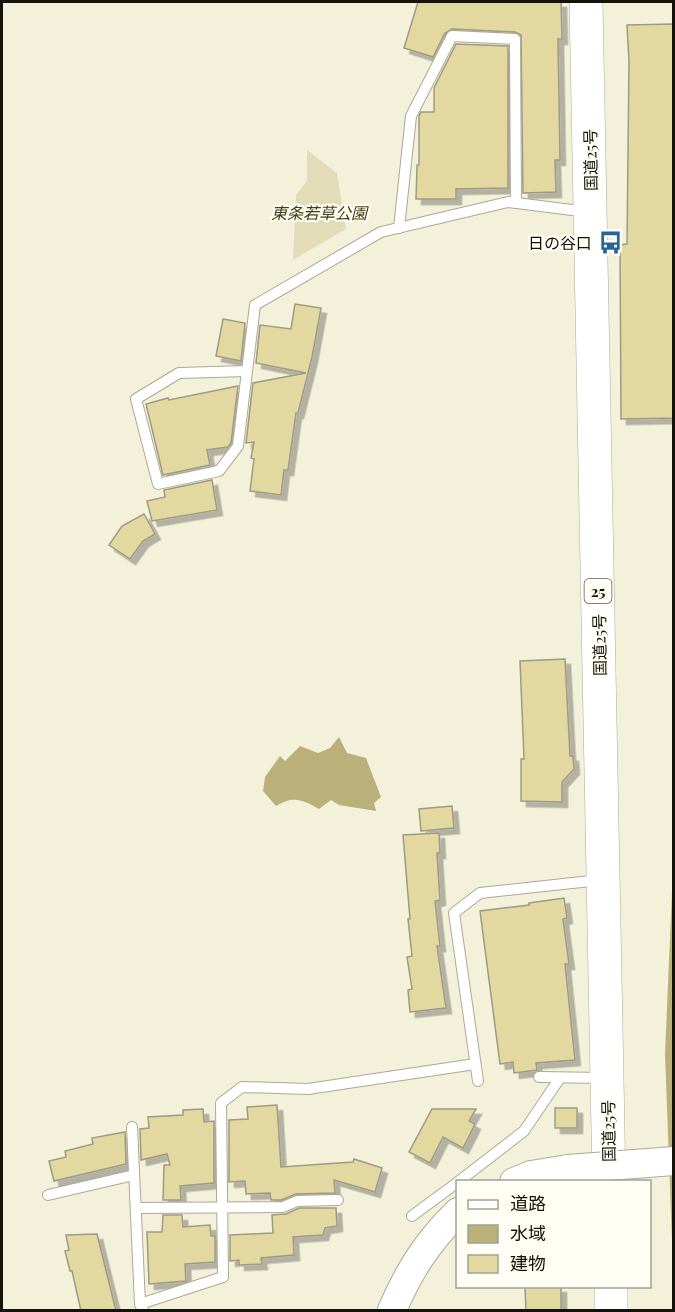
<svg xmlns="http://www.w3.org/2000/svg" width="675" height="1312" font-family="'Playfair Display','Noto Sans JP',serif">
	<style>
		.green { fill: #e2dcb9 }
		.water { fill: #bab079 }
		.building { fill: #e3d9a0; stroke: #9d9a85; stroke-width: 1.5; filter: url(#shadow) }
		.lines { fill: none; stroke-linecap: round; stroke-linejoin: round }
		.lane-casing { stroke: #aca994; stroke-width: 12 }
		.secondary-casing { stroke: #aca994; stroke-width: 30 }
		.highway-casing { stroke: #aca994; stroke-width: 34 }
		.lane { stroke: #fff; stroke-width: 10 }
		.secondary { stroke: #fff; stroke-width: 28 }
		.highway { stroke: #fff; stroke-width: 33 }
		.secondary-bridge-casing { stroke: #aca994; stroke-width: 30; stroke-linecap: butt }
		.secondary-bridge { stroke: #fff; stroke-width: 28 }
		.labels { text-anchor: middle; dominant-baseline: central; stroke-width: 4.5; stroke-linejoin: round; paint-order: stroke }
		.shield { fill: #fffef5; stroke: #5a5a51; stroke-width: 1.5 }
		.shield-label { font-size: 15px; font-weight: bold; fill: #14130b }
		.street-label { font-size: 16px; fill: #14130b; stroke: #fffef5 }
		.park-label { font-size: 16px; font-style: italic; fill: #453e11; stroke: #fffef5 }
		.poi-label { font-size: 16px; fill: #14130b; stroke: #fffef5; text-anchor: end }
	</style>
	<defs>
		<filter id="shadow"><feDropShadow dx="5.5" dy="5.5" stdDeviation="0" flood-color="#0004"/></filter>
	</defs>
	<rect width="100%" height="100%" fill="#f4f1db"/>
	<path class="green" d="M307,150L337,173L346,229L293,260L296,195L307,181Z"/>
	<g class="water">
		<path d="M339,737L347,753L366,758L381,797L374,803L376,811L339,805L331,800L319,809C301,799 294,796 276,806L263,791L265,777L280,756L285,761L300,746L318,753L330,748Z"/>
		<path d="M673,868V1267L665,1054Z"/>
	</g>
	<g class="building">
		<path d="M418,2H561L562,39H558L560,160H555L556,192L523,193L521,35L515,32L452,29L445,33L433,57L404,48Z"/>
		<path d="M674,24V418L621,419L620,245L627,244L629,62L627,25Z"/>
		<path d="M456,44L508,46V188L456,189V199H416L417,165H419V116L421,112H434V88Z"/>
		<path d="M295,304L321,308L312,357L298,413H296L288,470H284L281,495L250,491L254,459L251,458L254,442L246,443L253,383L306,373L256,363L260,325L291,329Z"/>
		<path d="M223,319L245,323L241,361L216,356Z"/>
		<path d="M238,386L231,443L228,447L207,450L210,465L163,475L146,404L168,398L169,400Z"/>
		<path d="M212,480L217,510L152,521L147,501L165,497L164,490Z"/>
		<path d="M144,514L155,534L143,541L130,559L109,545L122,526Z"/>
		<path d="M565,659L570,756H573L574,769L562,782V802L521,801V759H524L520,661Z"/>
		<path d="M452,806L454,828L421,831L419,809Z"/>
		<path d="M439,833L440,853H437L440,900L435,901L440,946H437L446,1008L410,1012L408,990L412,989L407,957L412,956L408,919H410L403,835Z"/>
		<path d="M564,898L567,918L563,919L569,964H565L575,1060L536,1063L537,1070L514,1073L513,1062L500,1064L480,911L529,905V903Z"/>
		<path d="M277,1105L281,1167L353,1162L354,1159L382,1168L375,1192L334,1180L335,1193L296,1194L281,1200H271L270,1193L246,1194L245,1181L229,1182V1120L248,1119L247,1107Z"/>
		<rect x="555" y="1108" width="22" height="20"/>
		<path d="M203,1109L204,1122L214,1121V1183L180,1186L181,1200H163L164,1165H170L167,1154L141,1160L140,1129L149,1128L148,1117L183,1115V1110Z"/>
		<path d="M432,1109H476L469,1121L475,1124L463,1148L443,1137L430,1163L409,1152Z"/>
		<path d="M125,1132L126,1164L54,1181L49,1161L66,1157L65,1151L93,1144L92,1138Z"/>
		<path d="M299,1208H336L337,1226L325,1228L323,1235L293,1237L294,1255L261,1258L262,1264L239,1265V1260L230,1261V1235L273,1233L272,1215L286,1214Z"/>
		<path d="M163,1215H182L183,1227L210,1225L211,1236H215V1262L185,1264L186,1281L149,1284L147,1232H162Z"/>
		<path d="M97,1234L116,1311H81L72,1271H70L65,1251L69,1250L66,1235Z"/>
		<path d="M525,1287H561V1311H526Z"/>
	</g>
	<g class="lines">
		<defs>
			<g id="lane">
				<path d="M399,228L411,116L452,36L515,39L516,202"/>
				<path d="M247,371L179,373L136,399L158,484L219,471L238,446L255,305L381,232L508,202L588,212"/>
				<path d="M539,1077L604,1078"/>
				<path d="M478,1081L454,913L480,893L600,880"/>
				<path d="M132,1127L140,1304L143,1310"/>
				<path d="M458,1182L524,1131L560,1078"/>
				<path d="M48,1195L134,1175"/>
				<path d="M136,1208L283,1207L297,1201L338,1200"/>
				<path d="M412,1216L458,1182"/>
				<path d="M140,1304L223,1277L221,1103L242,1087L308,1089L475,1064"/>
			</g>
			<g id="secondary">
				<path d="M514,1182L531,1175L568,1169"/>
				<path d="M392,1310C409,1271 427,1242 458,1212"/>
			</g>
			<g id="highway">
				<path d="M586,2L609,1182"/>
				<path d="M611,1286V1310"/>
			</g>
		</defs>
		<use href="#lane" class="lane-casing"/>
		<use href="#secondary" class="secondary-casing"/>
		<use href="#highway" class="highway-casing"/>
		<use href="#lane" class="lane"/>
		<use href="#secondary" class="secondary"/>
		<use href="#highway" class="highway"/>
		<defs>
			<path id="secondary-bridge" d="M568,1169L674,1161"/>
		</defs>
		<use href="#secondary-bridge" class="secondary-bridge-casing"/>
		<use href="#secondary-bridge" class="secondary-bridge"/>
	</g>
	<defs>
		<symbol id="bus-bare" viewBox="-9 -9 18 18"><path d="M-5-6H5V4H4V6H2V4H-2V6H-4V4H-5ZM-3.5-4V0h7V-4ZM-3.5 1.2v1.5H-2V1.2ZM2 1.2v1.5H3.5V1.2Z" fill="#28649b" stroke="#fffef5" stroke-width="2.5" paint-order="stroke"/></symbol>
	</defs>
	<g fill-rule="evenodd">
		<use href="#bus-bare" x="594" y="226" width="33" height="33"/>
	</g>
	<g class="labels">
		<rect class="shield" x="584.5" y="579" width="27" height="24" rx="4.5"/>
		<g class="shield-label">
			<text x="598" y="591">25</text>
		</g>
		<g class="street-label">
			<text transform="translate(590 160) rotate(-91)">国道25号</text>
			<text transform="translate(599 645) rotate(-91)">国道25号</text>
			<text transform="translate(608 1131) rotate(-91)">国道25号</text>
		</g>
		<g class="park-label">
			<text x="319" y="212">東条若草公園</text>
		</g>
		<g class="poi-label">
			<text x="592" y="242">日の谷口</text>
		</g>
	</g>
	<rect width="675" height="1312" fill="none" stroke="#14130b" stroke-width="6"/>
	<rect x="456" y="1180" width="195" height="108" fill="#fffef5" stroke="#a1a097" stroke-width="1.5"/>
	<rect x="468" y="1200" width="30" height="9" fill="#ffffff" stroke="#a1a097" stroke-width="1.5"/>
	<text x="510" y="1210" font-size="18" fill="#14130b">道路</text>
	<rect x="468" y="1225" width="30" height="18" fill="#bab079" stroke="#a1a097" stroke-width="1.5"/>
	<text x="510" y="1240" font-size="18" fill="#14130b">水域</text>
	<rect x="468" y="1255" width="30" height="18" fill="#e3d9a0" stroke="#a1a097" stroke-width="1.5"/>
	<text x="510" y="1270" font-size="18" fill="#14130b">建物</text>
</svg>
